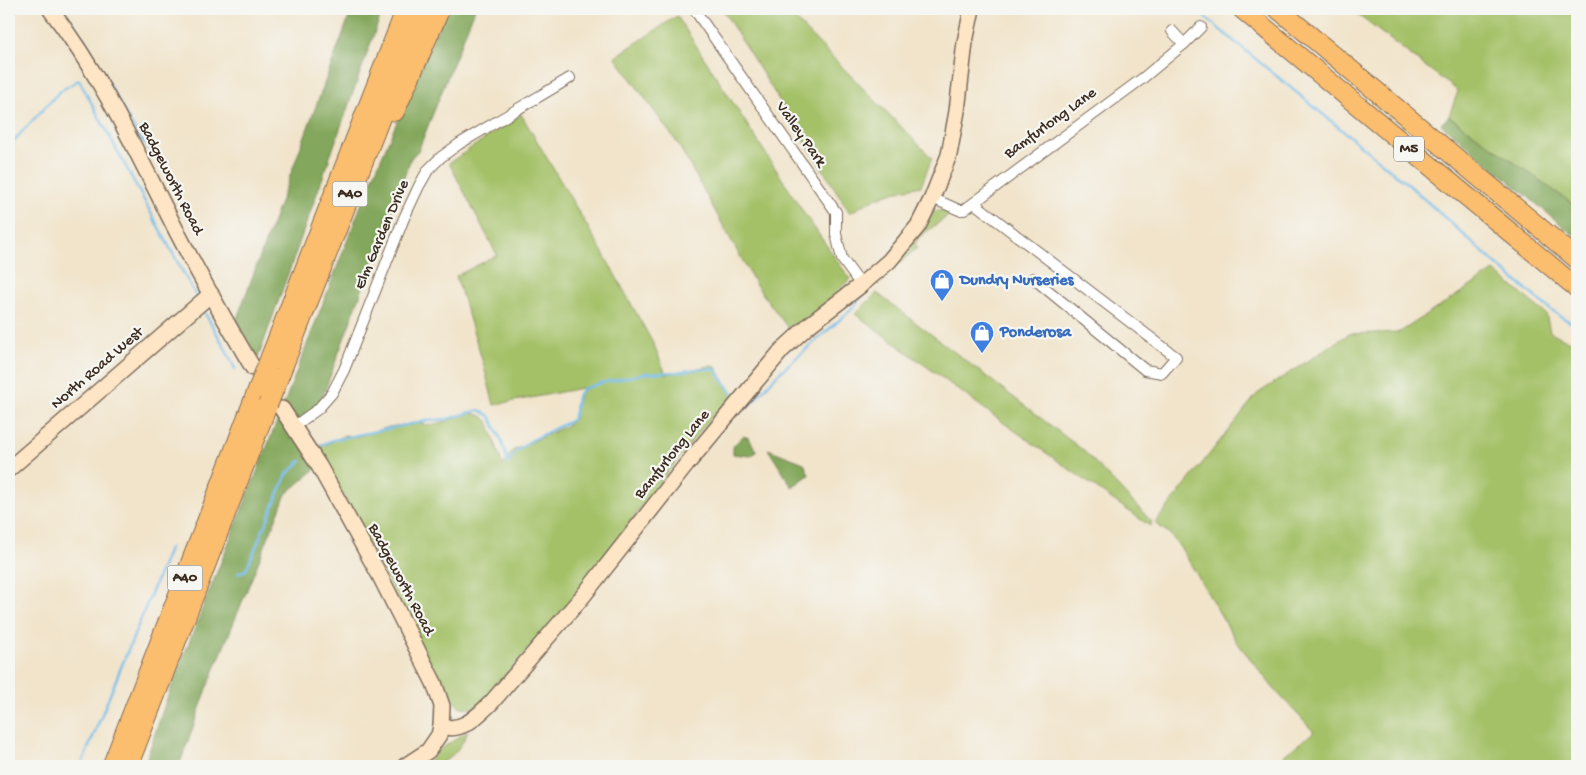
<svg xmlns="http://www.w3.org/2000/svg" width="1586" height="775" font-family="'Gochi Hand',sans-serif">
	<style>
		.green { fill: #a4c168; stroke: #707643 }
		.forest { fill: #83a75c; stroke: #5f683d }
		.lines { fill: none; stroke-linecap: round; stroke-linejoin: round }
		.stream { stroke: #72bcea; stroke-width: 2.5 }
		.street-casing { stroke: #7b6b5b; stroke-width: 12 }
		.secondary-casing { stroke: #7b6b5b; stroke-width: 18 }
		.highway-casing { stroke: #7b6b5b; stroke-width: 21 }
		.street { stroke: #fff; stroke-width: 10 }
		.secondary { stroke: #fde5c5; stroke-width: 15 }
		.highway { stroke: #fbbd6e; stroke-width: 19 }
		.highway-bridge-casing { stroke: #7b6b5b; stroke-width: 21; stroke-linecap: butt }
		.highway-bridge { stroke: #fbbd6e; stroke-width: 19 }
		.labels { text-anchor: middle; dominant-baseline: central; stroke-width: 4.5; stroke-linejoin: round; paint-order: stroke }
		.shield { fill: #f6f6f2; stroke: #73675e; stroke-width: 1 }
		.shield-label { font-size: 15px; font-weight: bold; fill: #3b2a1e }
		.street-label { font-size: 16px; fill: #3b2a1e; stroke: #f6f6f2 }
		.shop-label { font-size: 16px; font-weight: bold; fill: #366cbe; stroke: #f6f6f2; text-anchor: start }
	</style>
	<rect width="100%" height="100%" fill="#f6f6f2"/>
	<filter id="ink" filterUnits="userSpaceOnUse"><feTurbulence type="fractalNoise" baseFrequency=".02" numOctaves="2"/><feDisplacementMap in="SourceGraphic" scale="10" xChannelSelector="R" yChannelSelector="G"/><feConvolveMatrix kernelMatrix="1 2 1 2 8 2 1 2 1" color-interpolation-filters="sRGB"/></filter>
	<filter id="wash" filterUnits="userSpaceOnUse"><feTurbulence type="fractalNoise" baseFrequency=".0096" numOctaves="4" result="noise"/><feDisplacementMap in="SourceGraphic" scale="20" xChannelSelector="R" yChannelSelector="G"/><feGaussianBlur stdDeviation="1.12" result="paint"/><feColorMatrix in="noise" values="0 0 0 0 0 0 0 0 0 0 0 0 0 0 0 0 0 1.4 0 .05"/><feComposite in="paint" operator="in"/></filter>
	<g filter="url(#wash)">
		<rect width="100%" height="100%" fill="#f1e4cb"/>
		<g class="green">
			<path d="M722,9H785L932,158L921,186C893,191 874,197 850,213Z"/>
			<path d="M1350,9H1577V207L1449,116L1458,91Z"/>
			<path d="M677,16L806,216L850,279L832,297L791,332L756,285L678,144L615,57Z"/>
			<path d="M521,114L603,253L654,345L666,374L710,366L716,367L729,389L735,395L710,419L667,473L578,592L479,706L473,709L458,706L439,681L319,448L345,435L355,437L389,427L417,423L430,425L448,421L469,412L482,416L488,421L503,466L512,451L566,426L574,419L575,406L582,388L494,405L484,366L456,276L497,255L449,163Z"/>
			<path d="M938,210L948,212V216L918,238L915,245L917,248L899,264L897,261L931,214Z"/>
			<path d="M1494,271L1546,314L1550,332L1577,345V766H1270L1314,732L1275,690L1236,641L1184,553L1170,534L1155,523L1257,394L1349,334L1400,332Z"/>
			<path d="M877,293L1084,451L1152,522L1150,526L1001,421L855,314Z"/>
			<path d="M468,731C460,750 447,766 425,766L439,750Z"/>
		</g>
		<g class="forest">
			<path d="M352,9H383L258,358L236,321Z"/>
			<path d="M446,9H475L418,151L411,158L318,409L294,427L319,466L286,494L208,686L179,766H144L168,695L282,409L363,200Z"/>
			<path d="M1449,116L1577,207V238L1441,124Z"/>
			<path d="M743,436L749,438L757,452L750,456L733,454V446Z"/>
			<path d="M768,449L804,463L809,475L792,487Z"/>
		</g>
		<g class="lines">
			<g class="stream">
				<path d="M61,9C94,45 110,92 137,133C145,144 155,155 164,165"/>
				<path d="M1195,9L1410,186L1497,265L1552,311L1577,326"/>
				<path d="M9,146L60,91L79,80L197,298"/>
				<path d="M202,308L224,346L235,369"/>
				<path d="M743,404L749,406L778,374L852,309L868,289"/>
				<path d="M316,447L333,440L426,421L447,419L479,410L490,416L502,442L508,463L516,452L530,441L572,420L575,412L577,397L583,389L601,383L647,373L677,372L698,369H715L729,389L736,397"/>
				<path d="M238,573L246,570L287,474L301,461"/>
				<path d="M81,766L170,547"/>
			</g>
		</g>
	</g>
	<g filter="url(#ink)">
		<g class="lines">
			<defs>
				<g id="street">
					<path d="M694,9L836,212V234L842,259L861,285"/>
					<path d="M1172,31L1184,44"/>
					<path d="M932,198L959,210H964L1143,78L1184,44L1201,27"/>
					<path d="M974,203L1176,357L1162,373L1145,370L1033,278"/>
					<path d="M293,427L318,409L332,393L344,370L404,218L419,186L428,170L441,157L459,144L570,78"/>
				</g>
				<g id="secondary">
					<path d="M50,9C98,71 132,142 167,212C193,265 223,317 253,368"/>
					<path d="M282,409L319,466L380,576L434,683L442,706L441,726L439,735L428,751L405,766"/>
					<path d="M9,469L211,294"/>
					<path d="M441,726C462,733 476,717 491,703L583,596L687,464L782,350L809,325L861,285L889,261L918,226L932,198L949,155L957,111L965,42L972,9"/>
				</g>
				<g id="highway">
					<path d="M1242,9L1577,288"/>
					<path d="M1278,9L1577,259"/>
					<path d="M395,111L440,9"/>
					<path d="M267,366L406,9"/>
					<path d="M278,379L423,9"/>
					<path d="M112,766L258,389"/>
					<path d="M128,766L268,404"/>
				</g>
			</defs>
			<use href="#street" class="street-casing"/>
			<use href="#secondary" class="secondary-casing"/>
			<use href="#highway" class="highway-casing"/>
			<use href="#street" class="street"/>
			<use href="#secondary" class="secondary"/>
			<use href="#highway" class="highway"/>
			<defs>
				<g id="highway-bridge">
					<path d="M258,389L267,366"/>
					<path d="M268,404L278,379"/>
				</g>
			</defs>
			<use href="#highway-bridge" class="highway-bridge-casing"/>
			<use href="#highway-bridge" class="highway-bridge"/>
		</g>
	</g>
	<defs>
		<symbol id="shop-pin" viewBox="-11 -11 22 30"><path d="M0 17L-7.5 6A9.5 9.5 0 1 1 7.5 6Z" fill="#3f7fe0" stroke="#f6f6f2"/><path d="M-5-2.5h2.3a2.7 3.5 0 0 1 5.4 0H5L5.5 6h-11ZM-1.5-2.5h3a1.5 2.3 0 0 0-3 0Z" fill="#fff"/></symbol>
	</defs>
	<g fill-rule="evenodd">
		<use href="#shop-pin" x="928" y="267" width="28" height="38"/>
		<use href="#shop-pin" x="968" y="319" width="28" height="38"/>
	</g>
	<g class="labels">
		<g class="shield">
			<rect x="1394" y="136.5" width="30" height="25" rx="4"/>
			<rect x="332.5" y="181.5" width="35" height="25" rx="4"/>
			<rect x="167.5" y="565.5" width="35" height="25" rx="4"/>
		</g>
		<g class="shield-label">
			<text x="1409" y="149">M5</text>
			<text x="350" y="194">A40</text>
			<text x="185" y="578">A40</text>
		</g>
		<g class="street-label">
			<text transform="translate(1051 124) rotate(-36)">Bamfurlong Lane</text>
			<text transform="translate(800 135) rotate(55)">Valley Park</text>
			<text transform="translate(170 179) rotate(63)">Badgeworth Road</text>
			<text transform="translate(383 235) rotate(-67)">Elm Garden Drive</text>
			<text transform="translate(98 369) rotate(-41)">North Road West</text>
			<text transform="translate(673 455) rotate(-51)">Bamfurlong Lane</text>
			<text transform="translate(400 580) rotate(62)">Badgeworth Road</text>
		</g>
		<g class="shop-label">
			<text x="960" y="281">Dundry Nurseries</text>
			<text x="1000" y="333">Ponderosa</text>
		</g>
	</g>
	<rect width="1586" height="775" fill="none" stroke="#f6f6f2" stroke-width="30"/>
</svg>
